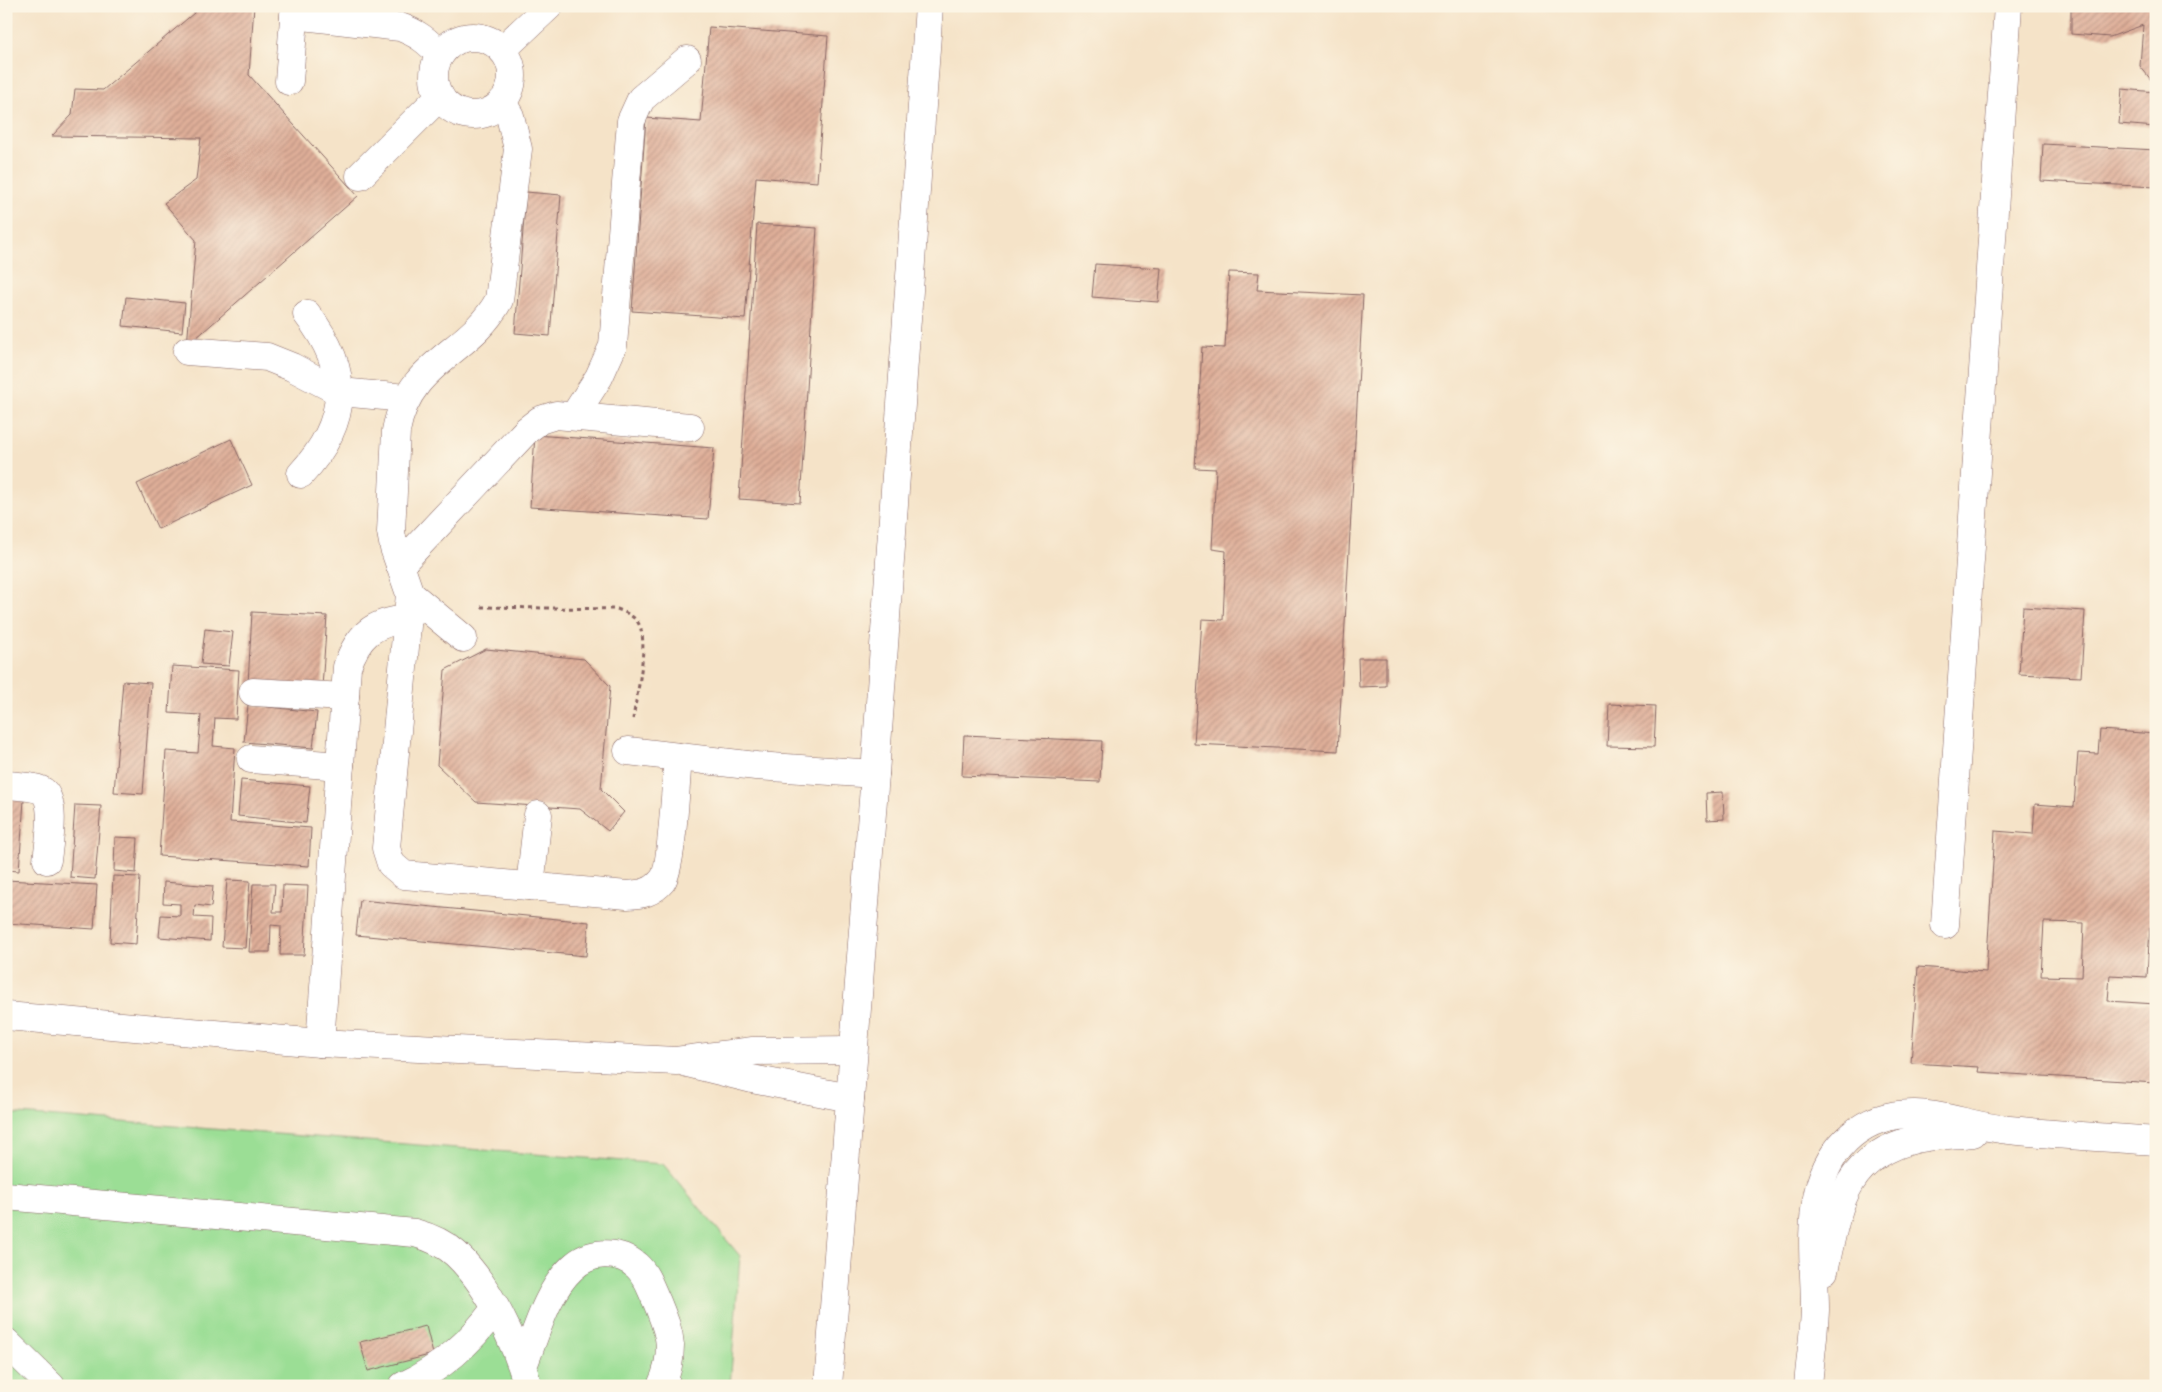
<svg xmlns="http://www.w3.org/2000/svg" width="2162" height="1392" font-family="'IM FELL Great Primer',serif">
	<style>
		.garden { fill: #9bde95; stroke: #727e60 }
		.building { fill: url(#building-hatch); fill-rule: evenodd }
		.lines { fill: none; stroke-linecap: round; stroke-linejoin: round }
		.minor-casing { stroke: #866462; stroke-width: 29 }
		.path { stroke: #866462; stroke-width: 3; stroke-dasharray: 4 4; stroke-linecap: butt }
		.minor { stroke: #fff; stroke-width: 28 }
	</style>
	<defs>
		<pattern id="building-hatch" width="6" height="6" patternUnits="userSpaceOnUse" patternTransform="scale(1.25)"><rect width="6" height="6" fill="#dfaf99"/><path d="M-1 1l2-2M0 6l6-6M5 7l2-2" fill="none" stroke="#b78e7d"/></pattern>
	</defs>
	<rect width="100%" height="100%" fill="#fcf5e5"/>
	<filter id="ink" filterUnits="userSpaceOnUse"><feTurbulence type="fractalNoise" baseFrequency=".02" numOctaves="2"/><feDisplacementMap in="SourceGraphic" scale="10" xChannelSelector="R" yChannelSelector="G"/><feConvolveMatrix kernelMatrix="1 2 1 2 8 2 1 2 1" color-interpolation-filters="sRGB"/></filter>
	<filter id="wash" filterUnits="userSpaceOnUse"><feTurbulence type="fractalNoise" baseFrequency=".0096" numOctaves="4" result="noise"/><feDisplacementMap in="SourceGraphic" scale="20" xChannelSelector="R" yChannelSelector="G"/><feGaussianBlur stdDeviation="1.12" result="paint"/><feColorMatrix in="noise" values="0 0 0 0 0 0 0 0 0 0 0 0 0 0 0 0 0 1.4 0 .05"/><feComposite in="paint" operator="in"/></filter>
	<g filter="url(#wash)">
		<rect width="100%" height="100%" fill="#f5e3c8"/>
		<path class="garden" d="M6,1113L663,1164L740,1256L730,1386H6Z"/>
		<g id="blocks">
			<g class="building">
				<path d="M196,6H254L249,75L358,196L187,346L196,240L164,203L196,180L201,138L52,136L72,115L75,89L103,90L194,13Z"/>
				<path d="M2071,6H2156V86L2140,66L2143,25L2110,37L2071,34Z"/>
				<path d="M709,27L828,36L817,182L756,177L745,319L632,311L646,118L701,122Z"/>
				<path d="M2122,89L2156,92V127L2119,124Z"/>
				<path d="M2043,144L2156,150V187L2041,181Z"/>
				<path d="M526,192L561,195L550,336L515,333Z"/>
				<path d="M757,224L817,228L800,503L739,499Z"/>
				<path d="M1095,264L1161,268L1158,302L1092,297Z"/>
				<path d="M1229,272L1259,273L1257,290L1363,295L1338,751L1194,744L1202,619L1223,620L1226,551L1212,549L1216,469L1195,468L1202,347L1225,348Z"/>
				<path d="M126,297L185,303L182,332L123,326Z"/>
				<path d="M535,435L714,448L708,519L530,507Z"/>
				<path d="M231,439L252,485L158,529L137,484Z"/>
				<path d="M2023,607L2085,611L2081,677L2019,674Z"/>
				<path d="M252,612L327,616L322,687L248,684Z"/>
				<path d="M205,629L233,632L229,666L201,664Z"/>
				<path d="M486,649L584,659L610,686L601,789L624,812L608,831L580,809L476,802L437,765L445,670Z"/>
				<path d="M1358,658H1386V686L1359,687Z"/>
				<path d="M172,666L239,670L236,719L215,718L213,746L235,748L230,822L311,828L309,866L159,856L166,751L198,753L201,715L169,713Z"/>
				<path d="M123,681L151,683L143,794L114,792Z"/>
				<path d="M1609,704L1656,706L1654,747L1607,746Z"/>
				<path d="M248,705L317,712L313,748L244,742Z"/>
				<path d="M2100,730L2156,734V928L2150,927L2147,977L2110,975L2108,1001L2156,1004V1083L1978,1072L1979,1067L1911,1063L1918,967L1986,972L1995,831L2033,834L2035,804L2074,807L2078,753L2098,754ZM2044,922L2084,923L2082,977L2041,976Z"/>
				<path d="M964,735L1102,741L1100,782L962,776Z"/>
				<path d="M241,780L310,786L306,823L238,816Z"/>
				<path d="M1723,792L1724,819L1707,820L1706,793Z"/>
				<path d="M6,798L24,800L19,871L6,870Z"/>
				<path d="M75,805L101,806L95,879L70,877Z"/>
				<path d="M115,837L138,838L136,873L114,871Z"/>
				<path d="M113,876L140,877L136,944L110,942Z"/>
				<path d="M6,880L97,885L94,929L6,923Z"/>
				<path d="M227,880L250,881L245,948L222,947Z"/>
				<path d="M164,882L213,886L211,907L195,905L194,917L211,918L210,941L159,937L161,915L180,916V904L163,903Z"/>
				<path d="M253,884H275L273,912H282L283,885L308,886L304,955H280L281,926L271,925L270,952H249Z"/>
				<path d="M360,900L589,922L586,956L356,935Z"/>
				<path d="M426,1326L433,1354L368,1371L360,1342Z"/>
			</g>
		</g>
	</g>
	<g filter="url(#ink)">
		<use href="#blocks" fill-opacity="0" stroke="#866462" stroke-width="1"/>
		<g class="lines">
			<defs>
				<g id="minor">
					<path d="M294,15L400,27C417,33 428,41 440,55"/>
					<circle cx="473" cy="76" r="39"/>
					<path d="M502,50L549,6"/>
					<path d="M289,81L295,6"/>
					<path d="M502,102L510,116L518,149L499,300C469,355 409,360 396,431L391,532L394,548L410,594L386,848L391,864L404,875L627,895C642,894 652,893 662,881C672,870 676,778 678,757"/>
					<path d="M360,176L440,96"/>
					<path d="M187,351L267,357L292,367L340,392L406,398"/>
					<path d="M574,416L599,377L613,346L631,121L641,99L687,60"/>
					<path d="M301,474C350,421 351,371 307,314"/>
					<path d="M400,565L527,430L540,420L556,415L690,427"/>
					<path d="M410,594L463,638"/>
					<path d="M253,692L345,697"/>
					<path d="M628,751L756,766L875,774"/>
					<path d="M251,759L340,766"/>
					<path d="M6,785C17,786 31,786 41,790C57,797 49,844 47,860"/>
					<path d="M530,886L538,815"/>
					<path d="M1945,925L2008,6"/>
					<path d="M6,1016L320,1043L676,1061L753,1051L853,1050"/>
					<path d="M320,1043L347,667C358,635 373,622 408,619"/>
					<path d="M687,1063L752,1079L850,1098"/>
					<path d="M6,1196L415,1233C430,1237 444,1243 456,1254C489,1285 516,1343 528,1386"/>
					<path d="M1824,1271C1838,1208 1842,1157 1916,1139C1934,1135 1955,1135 1973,1133"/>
					<path d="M6,1342L51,1386"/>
					<path d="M523,1366C536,1334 546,1292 572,1268C589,1251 618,1249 637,1266C647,1275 651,1290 657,1302C663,1317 669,1330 670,1345C670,1359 667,1374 661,1386"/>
					<path d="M403,1386C442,1368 470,1343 495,1309"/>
					<path d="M828,1386L875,774L929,6"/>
					<path d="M1808,1386C1810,1361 1814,1335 1815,1310C1815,1271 1809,1232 1818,1193C1829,1145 1864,1113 1915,1114C1943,1114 1972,1126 2001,1129C2052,1135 2104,1137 2156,1141"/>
				</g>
			</defs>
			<use href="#minor" class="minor-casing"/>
			<path class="path" d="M481,607L617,609C625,612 632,615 637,621C651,639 636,696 633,719"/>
			<use href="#minor" class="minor"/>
		</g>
	</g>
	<rect width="2162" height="1392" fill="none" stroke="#fcf5e5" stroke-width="25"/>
</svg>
